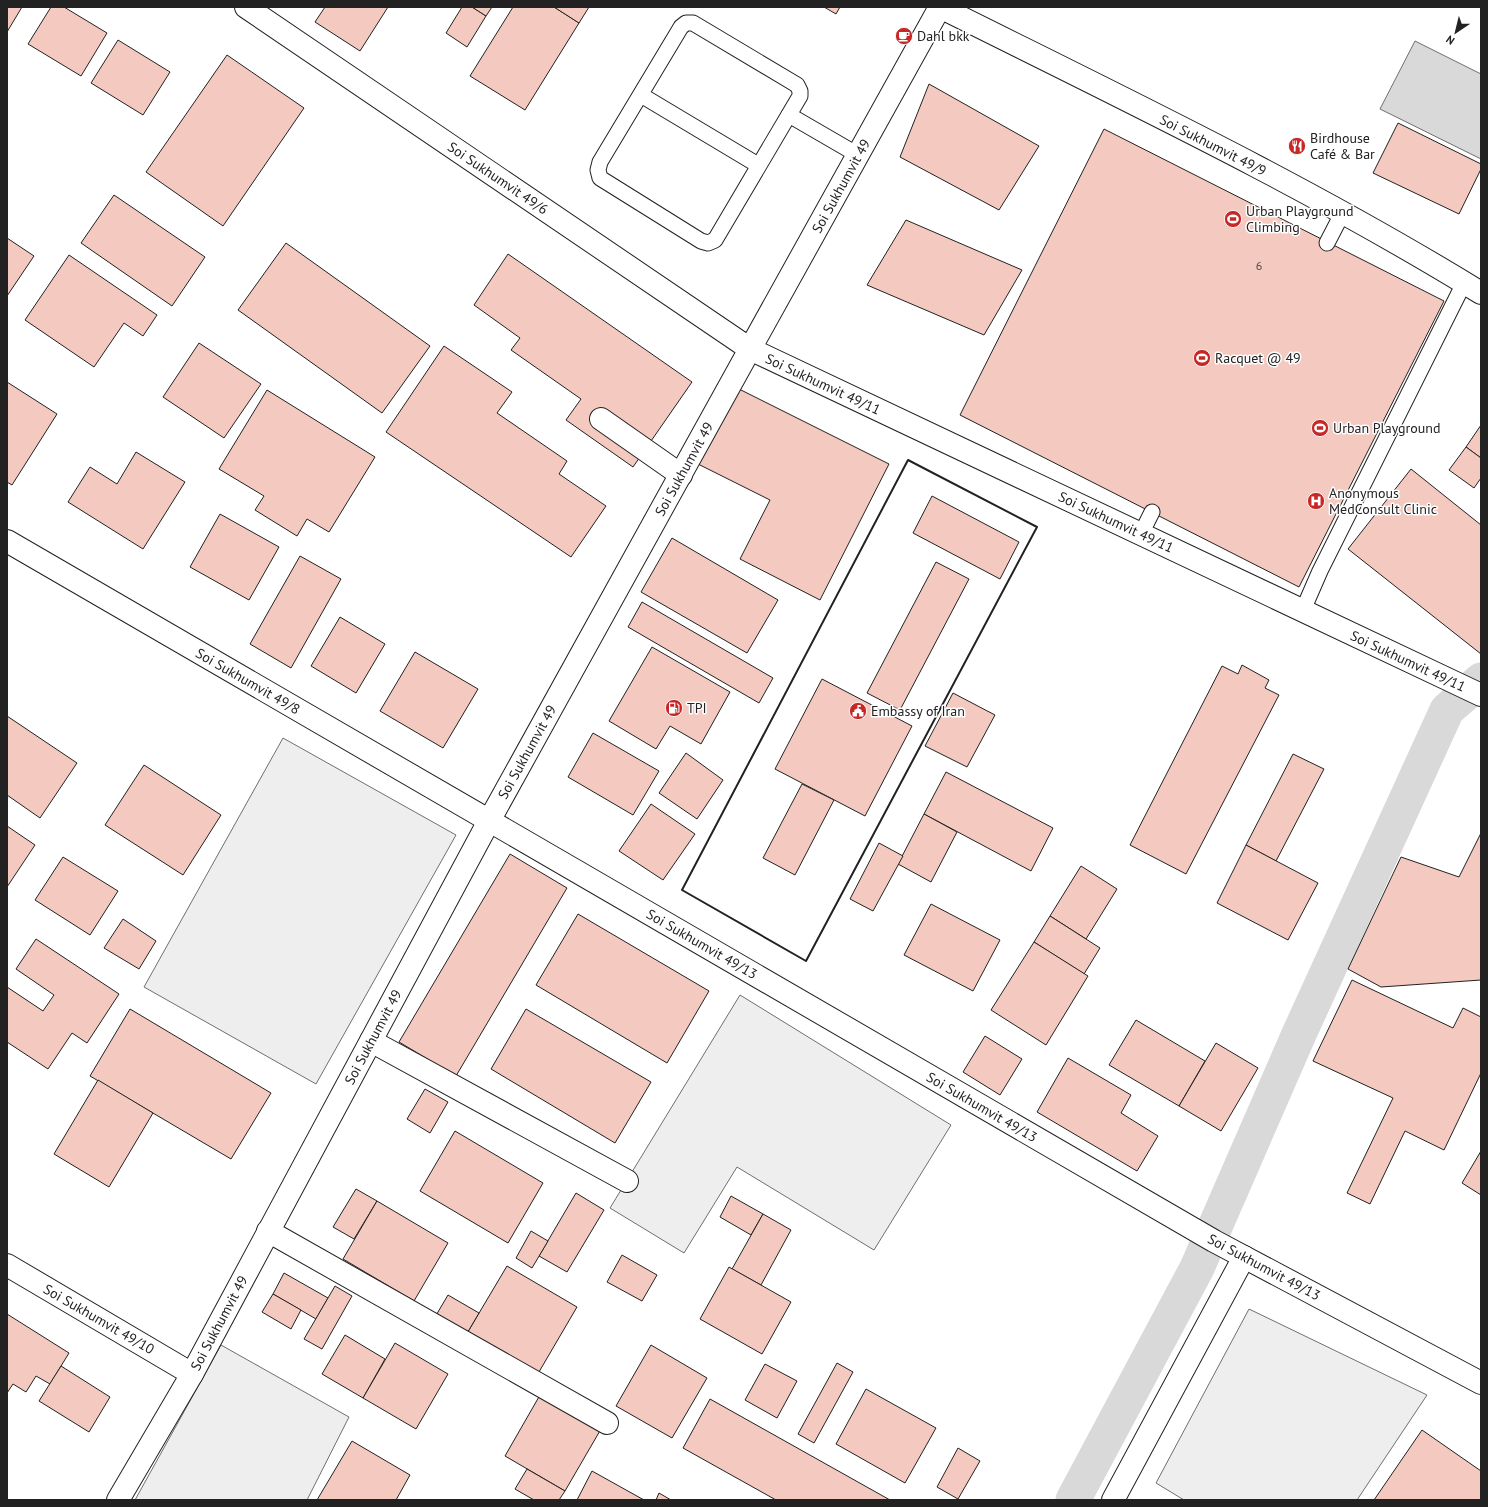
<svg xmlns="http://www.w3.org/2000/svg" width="1488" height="1507" font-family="'PT Sans',sans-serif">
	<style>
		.green { fill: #eee; stroke: #6f6f6f }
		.water { fill: #d9d9d9; stroke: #6f6f6f }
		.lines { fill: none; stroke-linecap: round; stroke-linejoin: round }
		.canal { stroke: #d9d9d9; stroke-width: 35 }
		.building { fill: #f3c9c0; stroke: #222 }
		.service-casing { stroke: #222; stroke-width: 17 }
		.minor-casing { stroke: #222; stroke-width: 24 }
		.tertiary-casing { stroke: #222; stroke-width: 24 }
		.service { stroke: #fff; stroke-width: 15 }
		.minor { stroke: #fff; stroke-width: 22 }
		.tertiary { stroke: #fff; stroke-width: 22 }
		.wall { stroke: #222; stroke-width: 2 }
		.labels { text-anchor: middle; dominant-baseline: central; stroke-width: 3; stroke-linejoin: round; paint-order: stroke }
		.number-label { font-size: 12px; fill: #564c4a }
		.poi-label { font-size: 14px; fill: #222; stroke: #fff; text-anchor: start }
		.street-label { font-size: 14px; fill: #222; stroke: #fff }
	</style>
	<rect width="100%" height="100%" fill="#fff"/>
	<g class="green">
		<path d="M283,738L456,835L316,1084L144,987Z"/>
		<path d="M740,995L951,1125L874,1250L737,1167L684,1253L610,1208Z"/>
		<path d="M1249,1309L1427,1395L1357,1500H1184L1156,1483Z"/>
		<path d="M221,1345L349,1417L307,1500H135Z"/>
	</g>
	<path class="water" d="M1415,41L1481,74V159L1380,109Z"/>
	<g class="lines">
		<path class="canal" d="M1073,1500L1197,1268L1299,1034L1447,710L1481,680"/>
	</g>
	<g class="building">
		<path d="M7,7H22L7,32Z"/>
		<path d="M51,7H64L107,33L81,76L28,44Z"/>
		<path d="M325,7H388L360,51L315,22Z"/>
		<path d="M462,7H472L486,16L467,47L446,33Z"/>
		<path d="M472,7H492L486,16Z"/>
		<path d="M513,7H554L579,23L525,110L470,76Z"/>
		<path d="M554,7H589L579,23Z"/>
		<path d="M824,7H840L836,14Z"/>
		<path d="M118,40L170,72L143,115L91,83Z"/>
		<path d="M227,55L304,108L223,226L146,172Z"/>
		<path d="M929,84L1039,146L999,210L900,157Z"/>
		<path d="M1398,123L1481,164V169L1459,214L1373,173Z"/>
		<path d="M1104,129L1444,301L1299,587L960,415Z"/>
		<path d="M114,195L205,257L172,306L81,243Z"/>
		<path d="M906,220L1022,270L984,335L867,285Z"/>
		<path d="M7,238L34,256L7,296Z"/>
		<path d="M286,243L430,346L382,413L238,310Z"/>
		<path d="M508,254L692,382L633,467L566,420L581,399L511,350L520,338L474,305Z"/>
		<path d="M69,255L157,315L143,336L124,323L94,367L25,320Z"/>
		<path d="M199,343L261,384L224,438L163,397Z"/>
		<path d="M444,346L512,392L497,413L567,461L559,474L606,506L571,557L386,432Z"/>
		<path d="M7,382L57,414L12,485L7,482Z"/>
		<path d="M733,386L889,464L820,600L740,559L770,500L694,462Z"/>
		<path d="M267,390L375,457L329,532L307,519L297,536L255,510L264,496L219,469Z"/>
		<path d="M1481,425V458L1466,447Z"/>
		<path d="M1466,447L1481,458V478L1474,488L1449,470Z"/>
		<path d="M136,452L185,482L143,549L68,502L90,467L117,484Z"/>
		<path d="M1411,469L1481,525V654L1348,549Z"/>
		<path d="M932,496L1019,542L1000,579L913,533Z"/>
		<path d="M220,514L279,547L249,600L190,567Z"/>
		<path d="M672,538L778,600L747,653L641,592Z"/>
		<path d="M300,556L341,579L291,668L250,644Z"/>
		<path d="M936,562L969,579L900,710L867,693Z"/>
		<path d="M642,602L773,678L759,703L628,627Z"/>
		<path d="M340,617L385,644L356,693L311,666Z"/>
		<path d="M652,647L730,692L701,744L670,726L656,749L609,721Z"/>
		<path d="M415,652L478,689L443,748L380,711Z"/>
		<path d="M1242,665L1269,680L1265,688L1279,695L1186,874L1130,845L1222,666L1238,674Z"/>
		<path d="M822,679L912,726L865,816L775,769Z"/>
		<path d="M953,693L995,715L967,767L925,746Z"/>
		<path d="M7,716L77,763L40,818L7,795Z"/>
		<path d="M593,733L659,771L633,815L568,777Z"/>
		<path d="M686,753L723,780L697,819L659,793Z"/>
		<path d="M1293,754L1324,769L1276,861L1246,845Z"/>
		<path d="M144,765L221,815L183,875L105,825Z"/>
		<path d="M946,772L1053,828L1031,871L924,814Z"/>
		<path d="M802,784L834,800L795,875L763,858Z"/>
		<path d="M651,804L695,834L663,880L619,851Z"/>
		<path d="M924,814L957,832L931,882L898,864Z"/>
		<path d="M7,826L35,845L7,887Z"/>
		<path d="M1481,833V980L1381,987L1348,969L1401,857L1459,877Z"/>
		<path d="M879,843L903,856L873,911L850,899Z"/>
		<path d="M1246,845L1318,883L1288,940L1217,903Z"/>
		<path d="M510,854L567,888L456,1076L399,1042Z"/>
		<path d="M63,857L118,891L90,935L35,900Z"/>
		<path d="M1081,866L1117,889L1086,939L1050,916Z"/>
		<path d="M931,904L1000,940L973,991L904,955Z"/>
		<path d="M578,914L709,991L667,1063L536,985Z"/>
		<path d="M1050,916L1100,948L1084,974L1034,942Z"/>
		<path d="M123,919L156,941L139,969L104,948Z"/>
		<path d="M36,939L119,994L87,1043L72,1033L48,1069L7,1042V987L43,1011L54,995L16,969Z"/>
		<path d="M1034,942L1088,976L1046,1045L991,1010Z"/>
		<path d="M1352,980L1453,1028L1463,1008L1481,1017V1073L1444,1150L1405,1131L1370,1204L1347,1193L1393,1098L1313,1061Z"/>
		<path d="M130,1009L271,1093L231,1159L90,1076Z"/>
		<path d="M526,1009L651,1082L615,1143L491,1069Z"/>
		<path d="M1136,1020L1205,1061L1179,1106L1109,1065Z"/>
		<path d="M985,1036L1022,1059L1000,1095L963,1072Z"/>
		<path d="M1216,1043L1258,1068L1221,1131L1179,1106Z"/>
		<path d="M1068,1058L1131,1095L1121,1113L1158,1136L1137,1171L1037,1112Z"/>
		<path d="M98,1080L153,1113L109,1187L54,1154Z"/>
		<path d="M425,1089L448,1102L430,1133L407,1119Z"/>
		<path d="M455,1131L543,1183L508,1243L420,1191Z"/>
		<path d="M1481,1151V1195L1462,1183Z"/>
		<path d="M356,1189L377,1201L354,1239L333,1227Z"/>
		<path d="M576,1193L604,1210L567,1272L539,1256Z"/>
		<path d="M731,1196L763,1214L751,1235L720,1217Z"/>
		<path d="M377,1201L448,1243L414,1301L343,1259Z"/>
		<path d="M763,1214L791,1230L761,1285L732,1269Z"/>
		<path d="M531,1231L548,1241L532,1268L516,1258Z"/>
		<path d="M622,1255L657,1275L642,1301L607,1282Z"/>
		<path d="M507,1266L577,1307L536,1377L466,1335Z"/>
		<path d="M729,1267L791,1302L762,1354L700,1319Z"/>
		<path d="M284,1273L328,1298L316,1319L273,1294Z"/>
		<path d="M335,1286L352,1296L322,1349L304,1339Z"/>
		<path d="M273,1294L301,1310L291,1329L262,1312Z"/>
		<path d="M448,1295L479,1313L466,1335L435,1317Z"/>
		<path d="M7,1314L69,1353L50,1384L36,1376L26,1392L13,1384L7,1393Z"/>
		<path d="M345,1335L385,1359L363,1398L322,1374Z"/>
		<path d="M395,1343L448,1374L416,1429L363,1398Z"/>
		<path d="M651,1345L707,1378L672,1438L616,1406Z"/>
		<path d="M837,1363L853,1372L814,1443L798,1434Z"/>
		<path d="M765,1364L797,1381L777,1418L745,1400Z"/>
		<path d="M61,1366L110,1397L89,1432L39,1401Z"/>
		<path d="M866,1389L936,1428L905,1483L836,1444Z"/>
		<path d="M540,1395L601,1429L565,1491L505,1456Z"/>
		<path d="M710,1399L890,1500H776L683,1448Z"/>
		<path d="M1422,1430L1481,1471V1500H1374Z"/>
		<path d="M352,1441L410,1475L396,1500H317Z"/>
		<path d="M958,1448L980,1461L958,1499L937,1487Z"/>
		<path d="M527,1469L565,1491L559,1500H534L515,1489Z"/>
		<path d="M592,1471L644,1500H577Z"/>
		<path d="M659,1493L671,1500H656Z"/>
	</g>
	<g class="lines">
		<defs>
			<g id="service">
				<path d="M686,23H693L797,85L800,91V96L715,240L708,243L701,241L600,178L598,170L600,162L681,27Z"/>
				<path d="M641,95L758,165"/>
				<path d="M789,115L858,155"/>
				<path d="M1327,243L1343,212"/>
				<path d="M1141,534L1152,512"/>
				<path d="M1303,610L1320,571L1464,283"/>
			</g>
			<g id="minor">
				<path d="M940,7C1122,98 1307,186 1481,293"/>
				<path d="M601,419L681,475"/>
				<path d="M7,541L1214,1241L1481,1383"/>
				<path d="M371,1041L627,1181"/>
				<path d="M268,1231L607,1423"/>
				<path d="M7,1265L192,1374"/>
				<path d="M118,1500L192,1374L489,821L750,349L246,7"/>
				<path d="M1113,1500L1244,1257"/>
			</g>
			<path id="tertiary" d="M940,7L750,349L1481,695"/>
		</defs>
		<use href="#service" class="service-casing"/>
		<use href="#minor" class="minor-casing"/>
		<use href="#tertiary" class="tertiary-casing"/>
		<use href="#service" class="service"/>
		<use href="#minor" class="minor"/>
		<use href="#tertiary" class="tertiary"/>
		<path class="wall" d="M908,460L1037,527L806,961L682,890Z"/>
	</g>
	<defs>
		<symbol id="cafe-disc" viewBox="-11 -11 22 22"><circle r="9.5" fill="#c62828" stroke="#fff"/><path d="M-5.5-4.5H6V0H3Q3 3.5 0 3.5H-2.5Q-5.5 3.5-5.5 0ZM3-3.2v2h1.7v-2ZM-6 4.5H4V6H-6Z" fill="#fff"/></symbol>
		<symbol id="restaurant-disc" viewBox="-11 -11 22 22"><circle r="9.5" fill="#c62828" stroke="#fff"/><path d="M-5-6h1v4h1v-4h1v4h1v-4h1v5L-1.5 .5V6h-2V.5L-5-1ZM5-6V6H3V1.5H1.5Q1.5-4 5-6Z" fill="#fff"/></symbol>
		<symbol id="stadium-disc" viewBox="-11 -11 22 22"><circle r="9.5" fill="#c62828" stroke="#fff"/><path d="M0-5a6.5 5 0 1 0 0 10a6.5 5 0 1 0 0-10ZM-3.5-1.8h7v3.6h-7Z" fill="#fff"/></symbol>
		<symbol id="hospital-disc" viewBox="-11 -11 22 22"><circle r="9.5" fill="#c62828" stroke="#fff"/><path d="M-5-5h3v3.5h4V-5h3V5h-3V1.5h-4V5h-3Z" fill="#fff"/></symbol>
		<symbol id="fuel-disc" viewBox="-11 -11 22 22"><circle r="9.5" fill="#c62828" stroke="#fff"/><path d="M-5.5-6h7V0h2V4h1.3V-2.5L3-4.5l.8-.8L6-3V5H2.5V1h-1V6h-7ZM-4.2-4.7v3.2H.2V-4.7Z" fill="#fff"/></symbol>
		<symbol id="civic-disc" viewBox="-11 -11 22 22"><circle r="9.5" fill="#c62828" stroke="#fff"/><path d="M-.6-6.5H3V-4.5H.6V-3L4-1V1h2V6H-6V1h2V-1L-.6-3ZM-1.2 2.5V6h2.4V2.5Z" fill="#fff"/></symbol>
	</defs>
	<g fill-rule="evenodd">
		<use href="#cafe-disc" x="894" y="26" width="20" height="20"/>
		<use href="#restaurant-disc" x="1287" y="136" width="20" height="20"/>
		<use href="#stadium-disc" x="1223" y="209" width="20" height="20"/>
		<use href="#stadium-disc" x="1192" y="348" width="20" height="20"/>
		<use href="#stadium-disc" x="1310" y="418" width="20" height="20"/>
		<use href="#hospital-disc" x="1306" y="491" width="20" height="20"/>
		<use href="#fuel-disc" x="664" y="698" width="20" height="20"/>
		<use href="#civic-disc" x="848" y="701" width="20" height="20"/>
	</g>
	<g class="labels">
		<g class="number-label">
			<text x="1259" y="265">6</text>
		</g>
		<g class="poi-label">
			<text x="917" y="36">Dahl bkk</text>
			<text x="1310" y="138">Birdhouse<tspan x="1310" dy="16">Café &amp; Bar</tspan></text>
			<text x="1246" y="211">Urban Playground<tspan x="1246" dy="16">Climbing</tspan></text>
			<text x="1215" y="358">Racquet @ 49</text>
			<text x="1333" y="428">Urban Playground</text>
			<text x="1329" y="493">Anonymous<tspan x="1329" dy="16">MedConsult Clinic</tspan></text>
			<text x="687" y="708">TPI</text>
			<text x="871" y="711">Embassy of Iran</text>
		</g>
		<g class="street-label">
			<text transform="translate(1213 145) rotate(27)">Soi Sukhumvit 49/9</text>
			<text transform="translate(498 178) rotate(34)">Soi Sukhumvit 49/6</text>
			<text transform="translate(841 186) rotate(-61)">Soi Sukhumvit 49</text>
			<text transform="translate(823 384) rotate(25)">Soi Sukhumvit 49/11</text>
			<text transform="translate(684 469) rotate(-61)">Soi Sukhumvit 49</text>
			<text transform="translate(1116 522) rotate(25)">Soi Sukhumvit 49/11</text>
			<text transform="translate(1408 661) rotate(25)">Soi Sukhumvit 49/11</text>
			<text transform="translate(248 681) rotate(30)">Soi Sukhumvit 49/8</text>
			<text transform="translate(527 752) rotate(-61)">Soi Sukhumvit 49</text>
			<text transform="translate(702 944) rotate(30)">Soi Sukhumvit 49/13</text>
			<text transform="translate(373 1037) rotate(-62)">Soi Sukhumvit 49</text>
			<text transform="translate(982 1107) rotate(30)">Soi Sukhumvit 49/13</text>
			<text transform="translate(1264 1267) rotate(28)">Soi Sukhumvit 49/13</text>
			<text transform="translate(99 1319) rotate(30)">Soi Sukhumvit 49/10</text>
			<text transform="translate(219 1323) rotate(-62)">Soi Sukhumvit 49</text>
		</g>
	</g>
	<rect width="1488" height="1507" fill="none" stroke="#222222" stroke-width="16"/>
	<g transform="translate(1456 32) rotate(215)" stroke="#ffffff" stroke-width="3" paint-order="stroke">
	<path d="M0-3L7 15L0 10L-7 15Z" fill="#222222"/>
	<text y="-6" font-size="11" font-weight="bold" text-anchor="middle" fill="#222222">N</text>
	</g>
</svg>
